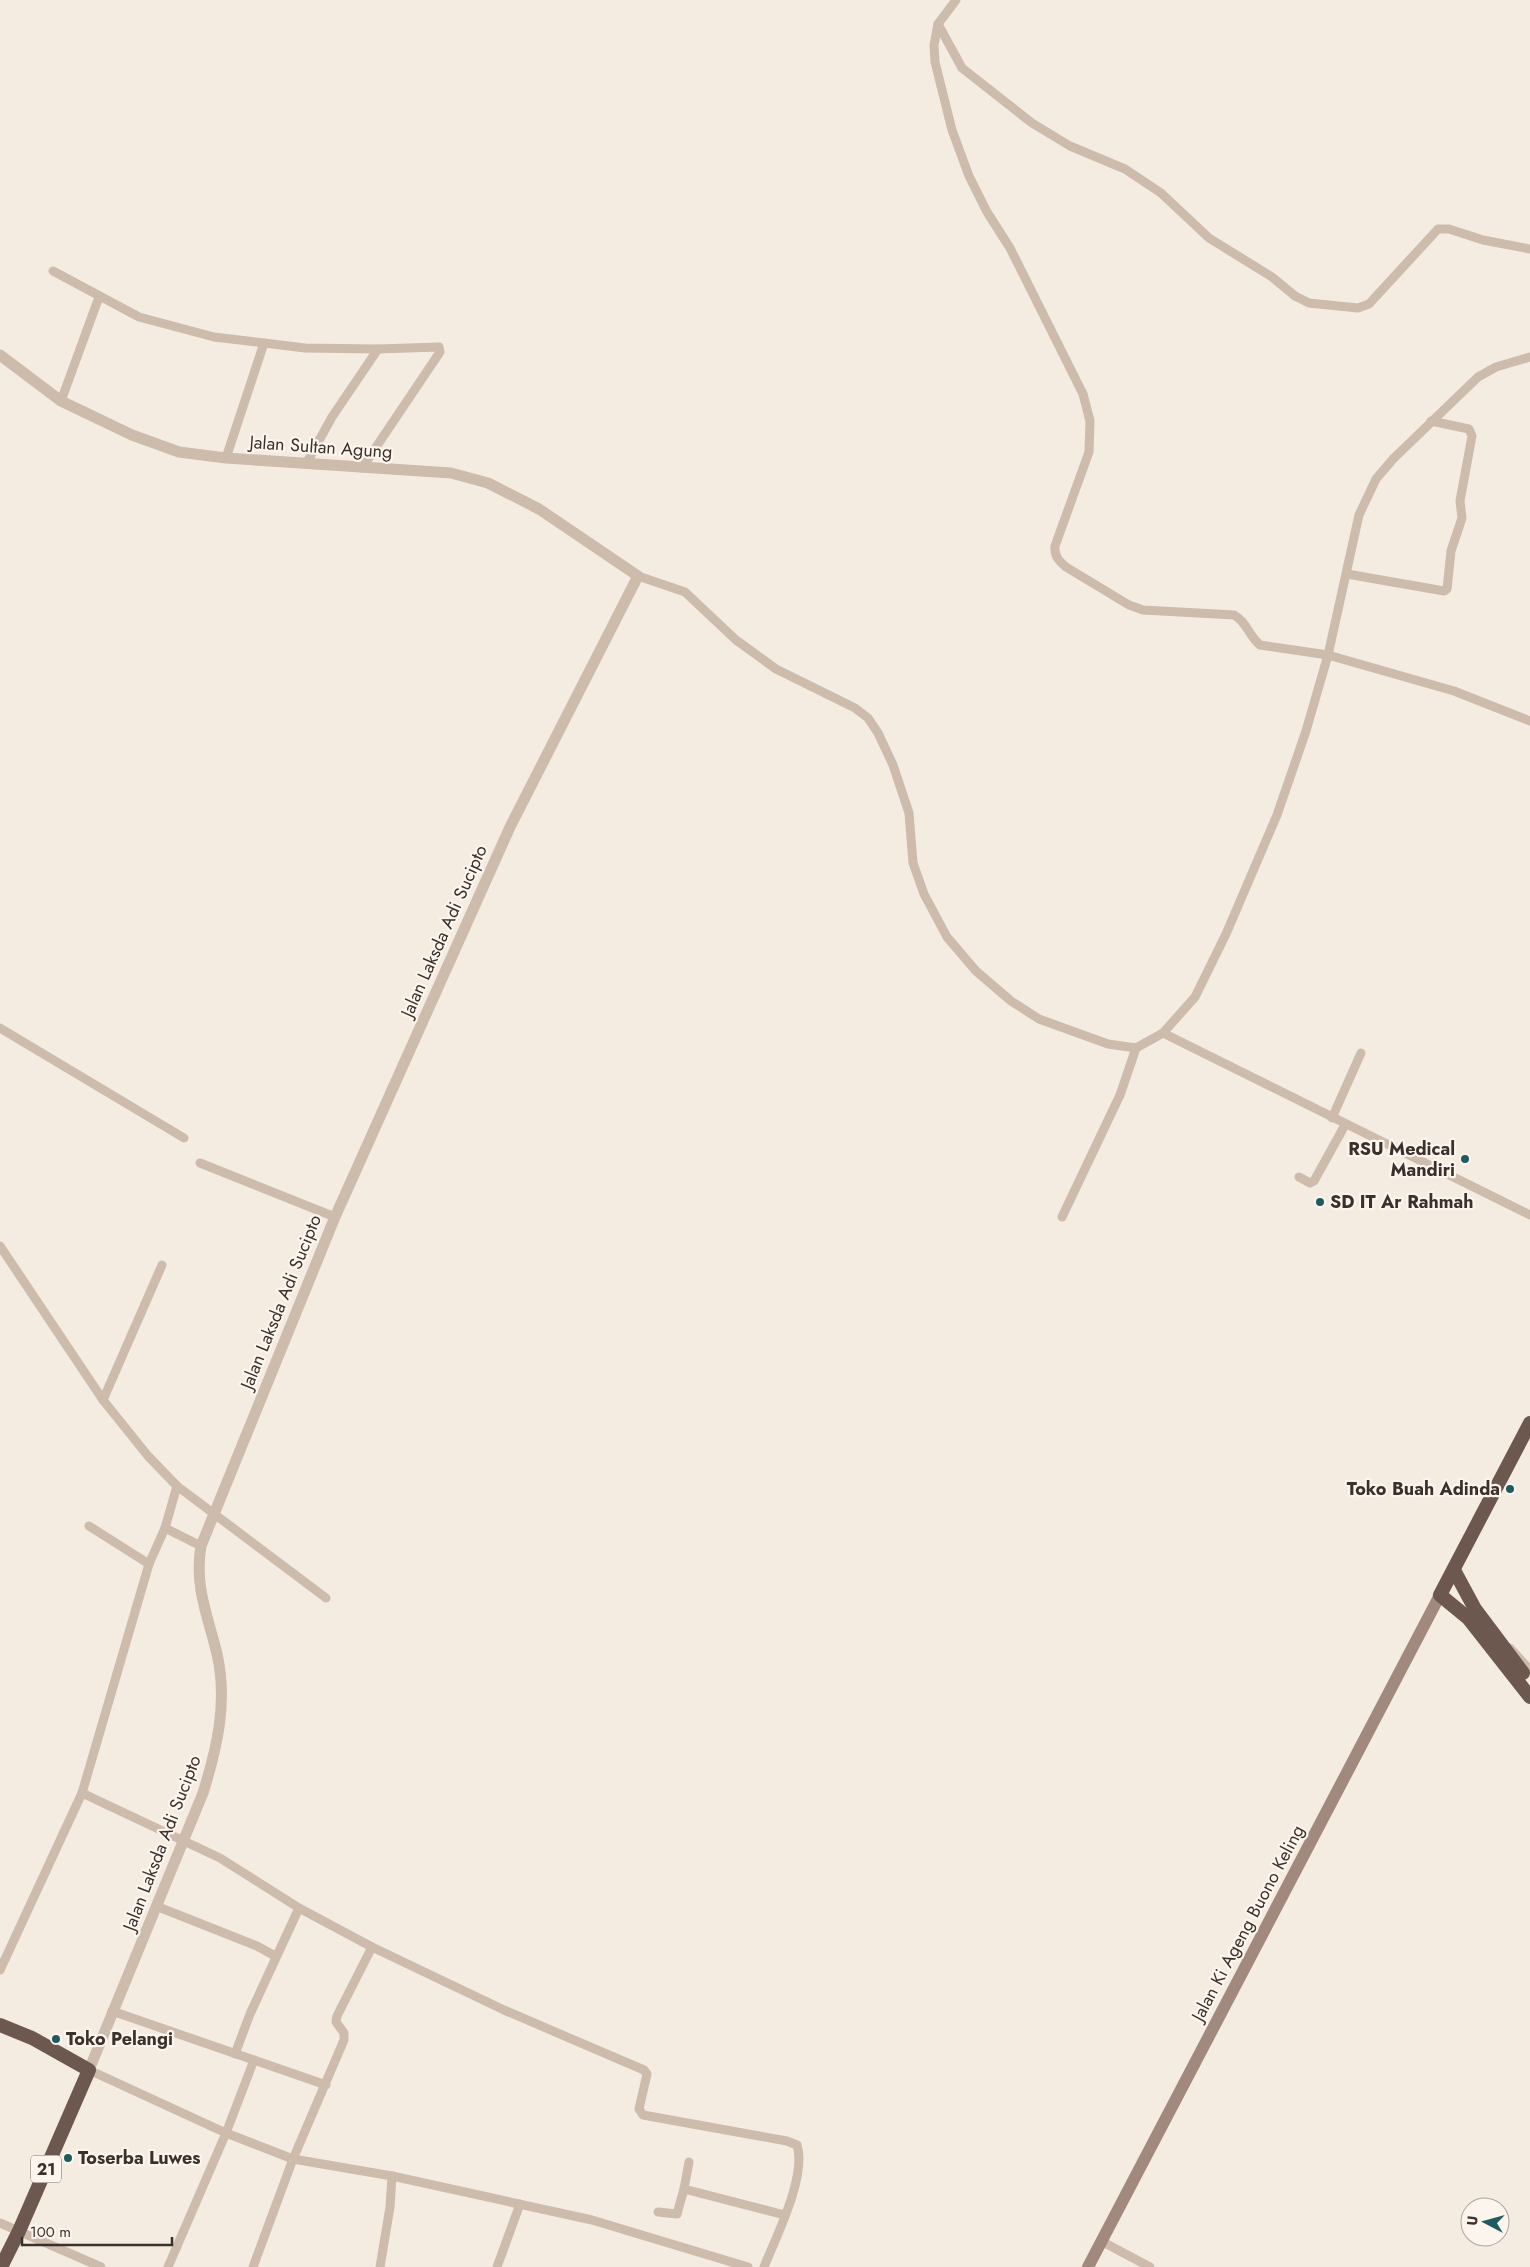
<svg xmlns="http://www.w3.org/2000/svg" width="1530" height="2267" font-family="Jost,sans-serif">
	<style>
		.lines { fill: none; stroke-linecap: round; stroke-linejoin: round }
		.minor { stroke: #cdbbac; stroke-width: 9 }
		.tertiary { stroke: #cdbbac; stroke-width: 11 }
		.secondary { stroke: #a18a7d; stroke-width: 12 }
		.trunk { stroke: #6c584f; stroke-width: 14 }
		.poi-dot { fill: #1f5a5e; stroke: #fbf5ee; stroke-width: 2 }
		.labels { text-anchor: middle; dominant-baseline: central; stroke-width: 4.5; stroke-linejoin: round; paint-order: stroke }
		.shield { fill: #fbf5ee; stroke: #756b66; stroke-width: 1 }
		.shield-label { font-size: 16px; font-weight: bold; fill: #3b302b }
		.street-label { font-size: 18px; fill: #3b302b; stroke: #fbf5ee }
		.poi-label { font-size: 18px; font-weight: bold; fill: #3b302b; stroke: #fbf5ee; text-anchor: start }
	</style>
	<rect width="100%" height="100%" fill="#f4ebe1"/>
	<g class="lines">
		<g class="minor">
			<path d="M956,0L938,24L934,45L935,62L952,130L969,176L987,212L1010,248L1083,394L1090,421L1089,452L1055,546C1054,556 1059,561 1066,567L1129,605L1143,610L1234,615C1246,621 1249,636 1260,645L1328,655L1454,691L1530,721"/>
			<path d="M938,24L962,68L1032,123L1070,146L1125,169L1161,193L1209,238L1272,277L1295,296L1309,303L1358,308L1369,304L1438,229H1449L1483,240L1530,249"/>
			<path d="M53,271L139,317L214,337L305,348L378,349L439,347L440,352L362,468"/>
			<path d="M61,401L99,297"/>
			<path d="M226,458L264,343"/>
			<path d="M306,464L332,417L378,349"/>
			<path d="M1347,574L1444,591L1447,589L1451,551L1462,518L1460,501L1472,436L1469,429L1431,421"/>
			<path d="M638,576L685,592L736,640L776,669L855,708L868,718L878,733L893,765L909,813L913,863L924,894L947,937L976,971L1011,1001L1039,1019L1108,1044L1136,1048L1163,1033L1195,997L1226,934L1277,815L1306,731L1328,655L1359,515L1376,479L1393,459L1478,377L1496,367L1530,357"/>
			<path d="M0,1028L184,1138"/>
			<path d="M1163,1033L1530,1215"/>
			<path d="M1332,1118L1361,1053"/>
			<path d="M200,1163L335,1217"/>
			<path d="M1299,1177L1310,1183L1314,1181L1345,1125"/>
			<path d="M1062,1217L1120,1095L1136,1048"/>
			<path d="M0,1246L103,1400L148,1456L177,1486L326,1598"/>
			<path d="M103,1400L162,1265"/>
			<path d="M165,1528L177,1486"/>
			<path d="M149,1564L165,1528L201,1546"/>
			<path d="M1510,1648L1530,1670"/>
			<path d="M82,1793L149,1564L89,1526"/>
			<path d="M156,1906L257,1946L275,1956"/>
			<path d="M372,1947L504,2010L644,2070L647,2074L639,2109L643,2115L787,2141L797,2145C807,2176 776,2237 764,2267"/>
			<path d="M0,1970L82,1793L220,1858L299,1908L372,1947L337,2016L336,2022L344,2033V2040L293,2159L392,2176L390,2207L380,2267"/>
			<path d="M112,2011L326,2085"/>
			<path d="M235,2054L250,2014L299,1908"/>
			<path d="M89,2070L226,2133L293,2159L253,2267"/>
			<path d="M689,2162L684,2189L785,2215"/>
			<path d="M392,2176L592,2220L748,2267"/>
			<path d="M658,2212L677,2214L684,2189"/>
			<path d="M0,2223L101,2267"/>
			<path d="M1101,2241L1150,2267"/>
			<path d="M168,2267L226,2133L254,2060"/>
			<path d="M497,2267L520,2204"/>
		</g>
		<path class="tertiary" d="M0,355L61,401L132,435L179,452L226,458L451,473L488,483L539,509L638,576L510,827L335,1217L201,1546C194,1586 208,1616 217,1654C228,1702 217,1748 203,1793L89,2070"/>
		<path class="secondary" d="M1088,2267L1440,1595"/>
		<g class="trunk">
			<path d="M1530,1423L1440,1595L1468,1618L1530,1697"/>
			<path d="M1454,1570L1475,1609L1523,1673"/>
			<path d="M0,2025L32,2038L89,2070L19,2231L1,2267"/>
		</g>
	</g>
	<g class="poi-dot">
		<circle cx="1465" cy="1159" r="5"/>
		<circle cx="1320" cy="1202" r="5"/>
		<circle cx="1510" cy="1489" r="5"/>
		<circle cx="56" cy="2039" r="5"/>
		<circle cx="68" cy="2158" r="5"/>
	</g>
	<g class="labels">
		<rect class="shield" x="31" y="2155.5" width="30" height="27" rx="4"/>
		<g class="shield-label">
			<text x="46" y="2169">21</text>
		</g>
		<g class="street-label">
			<text transform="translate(321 447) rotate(4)">Jalan Sultan Agung</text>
			<text transform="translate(444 931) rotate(-66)">Jalan Laksda Adi Sucipto</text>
			<text transform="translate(281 1302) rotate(-68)">Jalan Laksda Adi Sucipto</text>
			<text transform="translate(162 1843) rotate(-69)">Jalan Laksda Adi Sucipto</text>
			<text transform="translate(1248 1923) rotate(-62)">Jalan Ki Ageng Buono Keling</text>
		</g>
		<g class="poi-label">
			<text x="1455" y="1149" text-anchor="end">RSU Medical<tspan x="1455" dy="21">Mandiri</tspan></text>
			<text x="1330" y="1202">SD IT Ar Rahmah</text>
			<text x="1500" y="1489" text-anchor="end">Toko Buah Adinda</text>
			<text x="66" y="2039">Toko Pelangi</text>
			<text x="78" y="2158">Toserba Luwes</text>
		</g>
	</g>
	<g transform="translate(1485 2222) rotate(276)"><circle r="24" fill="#fbf5ee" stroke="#aea6a0"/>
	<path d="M0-4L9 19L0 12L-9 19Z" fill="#1f5a5e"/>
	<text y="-8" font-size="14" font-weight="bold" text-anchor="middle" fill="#3b302b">U</text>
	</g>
	<path d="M22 2237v8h150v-8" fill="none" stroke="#3b302b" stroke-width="2.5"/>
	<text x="30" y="2237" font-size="15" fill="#3b302b" stroke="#fbf5ee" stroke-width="4" paint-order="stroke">100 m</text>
</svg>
